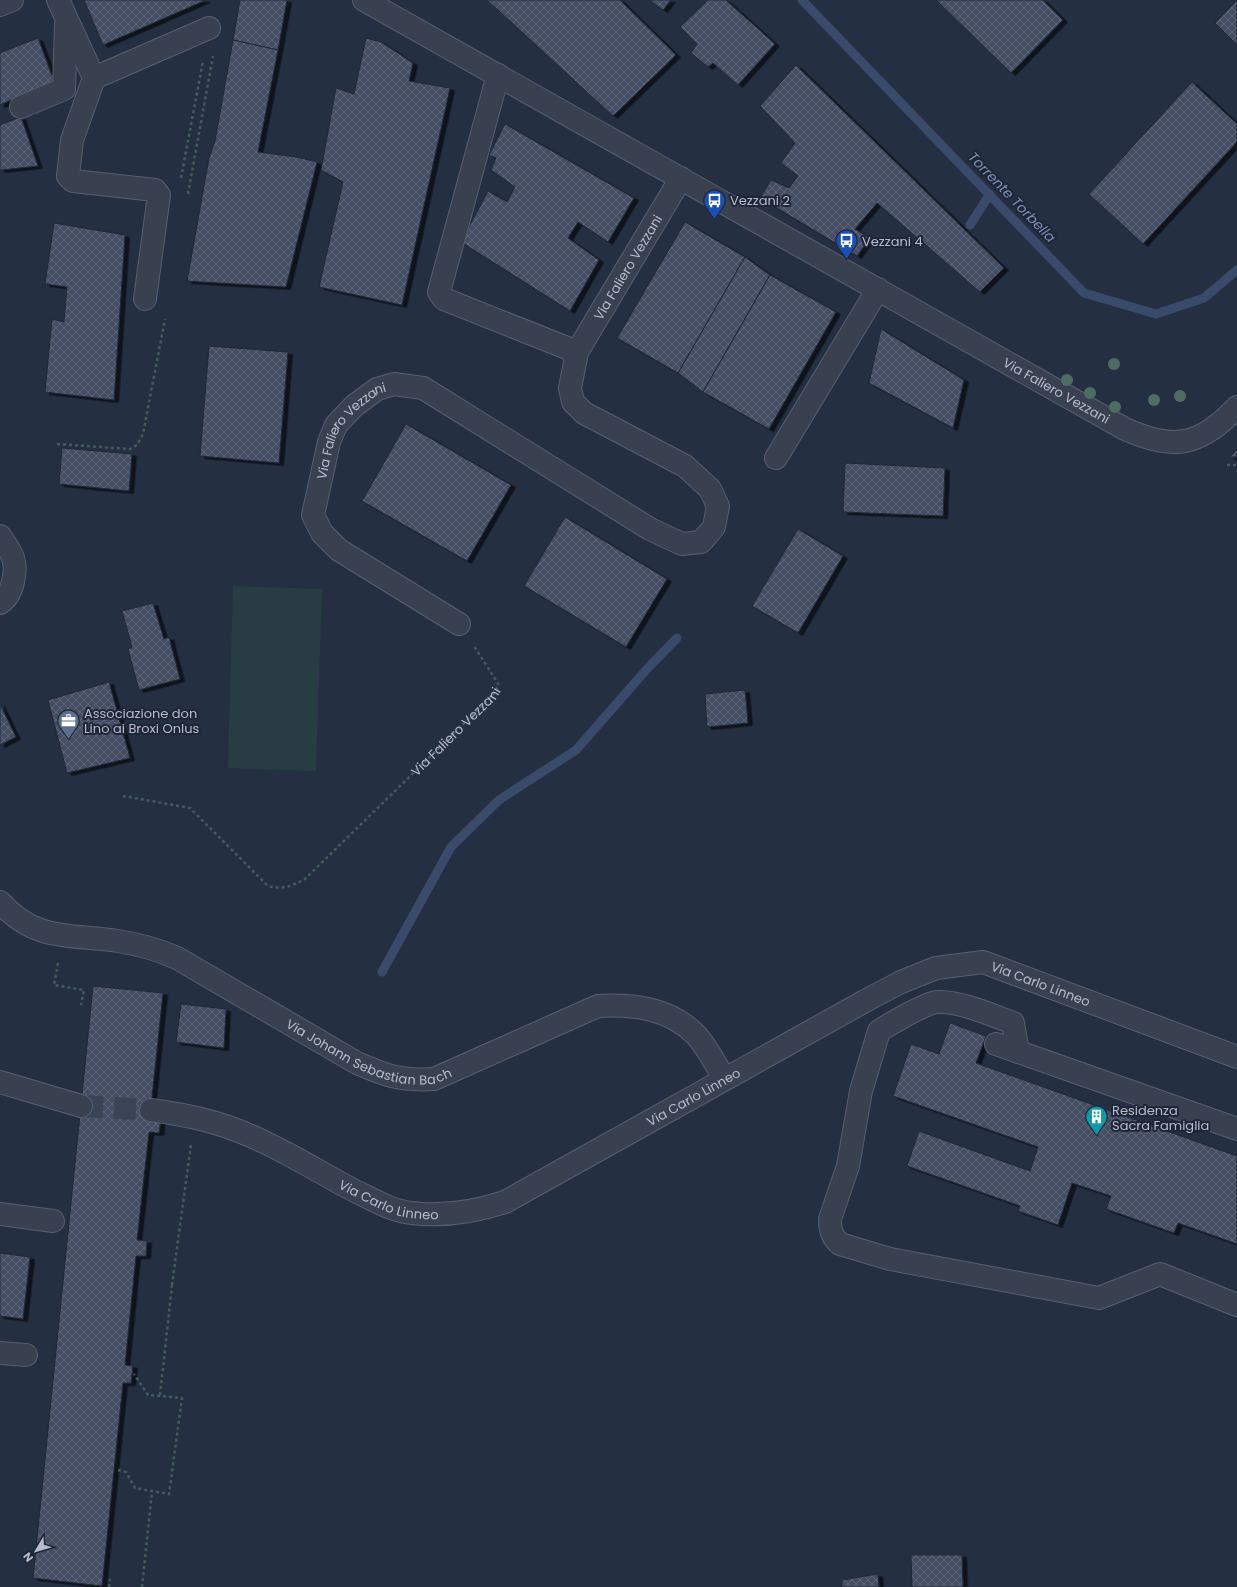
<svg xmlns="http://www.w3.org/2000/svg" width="1237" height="1587" font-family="Poppins,sans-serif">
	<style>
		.green { fill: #273d43 }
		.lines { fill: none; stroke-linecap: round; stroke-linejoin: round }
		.stream { stroke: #3a4a6b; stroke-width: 9 }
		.building { fill: url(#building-cross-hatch); stroke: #202839; filter: url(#shadow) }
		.minor-tunnel { stroke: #3b4457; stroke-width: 22; stroke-dasharray: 22 11; stroke-linecap: butt }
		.minor-casing { stroke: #575f6f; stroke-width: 24 }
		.path { stroke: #455a5f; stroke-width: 2.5; stroke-dasharray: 3 3; stroke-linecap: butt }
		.minor { stroke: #394151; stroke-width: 22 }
		.tree { fill: #4d6c62 }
		.labels { text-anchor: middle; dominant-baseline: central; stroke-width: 4; stroke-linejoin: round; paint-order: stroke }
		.poi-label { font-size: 13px; fill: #b6bccb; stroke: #1e2637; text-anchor: start }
		.street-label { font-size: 13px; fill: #b6bccb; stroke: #1e2637 }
		.water-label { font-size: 14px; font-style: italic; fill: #7d8fb3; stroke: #1e2637 }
	</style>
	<defs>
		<pattern id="building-cross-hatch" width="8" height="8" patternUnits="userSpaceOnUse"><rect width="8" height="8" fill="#444e64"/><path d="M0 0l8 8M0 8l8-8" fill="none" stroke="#5d6679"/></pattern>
		<filter id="shadow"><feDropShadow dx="4.5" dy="2.5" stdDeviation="0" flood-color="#0009"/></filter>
	</defs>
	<rect width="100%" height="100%" fill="#252f42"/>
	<path class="green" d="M233,586L322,589L316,771L228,768Z"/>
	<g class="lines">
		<g class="stream">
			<path d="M802,0L1084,293L1156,314L1204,298L1237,270"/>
			<path d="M970,225L990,194"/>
			<path d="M382,972L451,847L499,800L576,750L647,669L677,638"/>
		</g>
	</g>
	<g class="building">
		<path d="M84,0H206L103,45Z"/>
		<path d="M240,0H287L278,50L233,40Z"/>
		<path d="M487,0H620L676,55L613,116Z"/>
		<path d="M649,0H671L663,10Z"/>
		<path d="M708,0H726L775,44L738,85L713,63L708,67L691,53L697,44L680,27Z"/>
		<path d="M936,0H1043L1063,20L1011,73Z"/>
		<path d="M1237,0V45L1215,23Z"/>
		<path d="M38,38L54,81L0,105V53Z"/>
		<path d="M366,38L381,42L413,63L409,81L450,88L402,305L319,287L343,182L321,170L336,88L354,94Z"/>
		<path d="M233,40L278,50L258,152L297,157L317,162L286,287L187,281L209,158L215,141Z"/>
		<path d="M796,65L1004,268L980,292L877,203L855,229L870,238L857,256L760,198L771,180L789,188L798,176L781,163L795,143L760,106Z"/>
		<path d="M1192,82L1237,124V142L1143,244L1089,194Z"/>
		<path d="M21,117L38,166L0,170V125Z"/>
		<path d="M505,124L634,198L608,242L578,222L568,238L599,260L570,311L461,242L488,191L507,202L515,187L491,170L496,158L489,155Z"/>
		<path d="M685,222L745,257L678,373L617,338Z"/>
		<path d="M54,223L125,235L114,400L45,392L52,319L64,322L67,287L45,284Z"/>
		<path d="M745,257L770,275L703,392L678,373Z"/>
		<path d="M770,275L836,312L769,429L703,392Z"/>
		<path d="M881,329L964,380L953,428L869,383Z"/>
		<path d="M209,346L288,352L279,463L200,456Z"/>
		<path d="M406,424L511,485L467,561L362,501Z"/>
		<path d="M62,448L132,454L129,491L59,484Z"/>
		<path d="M1237,449V457H1230Z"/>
		<path d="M845,463L945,468L943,516L843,512Z"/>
		<path d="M565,517L667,579L626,647L524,586Z"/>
		<path d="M798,529L843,556L798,633L752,606Z"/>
		<path d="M153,603L164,639L169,637L180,679L139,690L128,649L132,647L122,611Z"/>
		<path d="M109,682L130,758L67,773L48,700Z"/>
		<path d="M745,690L748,723L707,727L705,694Z"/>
		<path d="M0,704L16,737L0,745Z"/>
		<path d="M93,986L163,993L150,1116L161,1119L159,1133L149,1132L137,1240L147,1241L146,1256H136L125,1365L133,1366L131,1383H123L102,1586L33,1578Z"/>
		<path d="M181,1004L226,1009L224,1048L176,1042Z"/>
		<path d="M950,1023L986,1036L976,1063L1237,1156V1244L1178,1223L1174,1233L1106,1209L1111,1196L1072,1183L1058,1225L1018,1211L1020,1206L907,1166L919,1131L1030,1171L1038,1147L893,1096L911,1044L939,1054Z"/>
		<path d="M0,1253L30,1257L23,1319L0,1316Z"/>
		<path d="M911,1555H962L963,1587H912Z"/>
		<path d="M878,1574L879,1587H842V1580Z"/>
	</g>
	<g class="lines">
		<path class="minor-tunnel" d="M81,1106L151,1110"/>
		<defs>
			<g id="minor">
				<path d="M58,0L94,78L209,28"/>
				<path id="s2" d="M364,0L1125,429C1174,451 1200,446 1237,407"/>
				<path d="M0,5L12,0"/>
				<path d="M498,75L439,292L444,299L577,352"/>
				<path d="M94,78L72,140L68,176L73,181L155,190L159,195L145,299"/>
				<path d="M21,107L64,89L66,25"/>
				<path d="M776,458L878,289"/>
				<path d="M0,536C12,553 18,561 13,582C11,591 8,598 0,603"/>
				<path id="s3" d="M459,624L339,550L322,533L313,515L329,442L336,425L354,406L377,389L394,384L423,388L650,529L682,544L701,542L714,527L718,506L710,489L685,466L584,413L573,402L570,388L577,352L681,178"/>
				<path id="s4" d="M0,902C35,942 71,934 118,941C138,944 159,950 177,958L357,1063C387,1076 400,1081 434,1079L598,1006C633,1004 669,1008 695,1034C707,1046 715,1064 724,1078"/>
				<path d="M996,1044L1237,1129"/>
				<path d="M1018,1052L1013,1023C992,1015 960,1001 938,1002C927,1002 890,1024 879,1031L861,1091L848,1166L830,1219C830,1230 832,1237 840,1244L890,1259L1099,1298L1160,1274L1237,1305"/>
				<path d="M0,1082L81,1106"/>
				<path id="s5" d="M151,1110C187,1115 217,1121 251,1136C286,1151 319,1172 353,1190C372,1199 391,1211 412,1213C445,1217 474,1212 505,1202L865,1001L901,982L936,968L983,962L1237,1057"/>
				<path d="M0,1214L53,1221"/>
				<path d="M0,1353L26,1355"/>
			</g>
		</defs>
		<use href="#minor" class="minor-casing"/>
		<g class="path">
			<path d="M181,178L203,61"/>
			<path d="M188,194L213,56"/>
			<path d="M57,444L130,449L137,445L143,434L165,319"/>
			<path d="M1227,465H1237"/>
			<path id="s1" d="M123,796L190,808L268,886C282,890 292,886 305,879L493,695L499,685L474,646"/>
			<path d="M58,963L54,985L84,990L81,1005"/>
			<path d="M172,1285L191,1144"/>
			<path d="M160,1395L172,1285"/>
			<path d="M118,1470L126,1472L135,1488L169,1494L182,1398L148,1395L134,1374"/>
			<path d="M109,1587L110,1579"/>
			<path d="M142,1587L152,1492"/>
		</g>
		<use href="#minor" class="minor"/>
	</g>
	<g class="tree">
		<circle cx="1114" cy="364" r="6"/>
		<circle cx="1067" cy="380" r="6"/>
		<circle cx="1090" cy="393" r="6"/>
		<circle cx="1180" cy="396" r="6"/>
		<circle cx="1154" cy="400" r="6"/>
		<circle cx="1115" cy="407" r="6"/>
	</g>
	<defs>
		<symbol id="bus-pin" viewBox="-11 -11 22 30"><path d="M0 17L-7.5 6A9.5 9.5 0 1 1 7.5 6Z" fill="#1a4fb4" stroke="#1e2637"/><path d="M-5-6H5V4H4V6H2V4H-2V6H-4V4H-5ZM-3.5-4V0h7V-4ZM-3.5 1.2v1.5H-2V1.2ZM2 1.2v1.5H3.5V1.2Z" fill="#fff"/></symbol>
		<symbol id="office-pin" viewBox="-11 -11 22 30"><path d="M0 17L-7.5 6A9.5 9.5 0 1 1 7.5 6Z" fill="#5c6f8a" stroke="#1e2637"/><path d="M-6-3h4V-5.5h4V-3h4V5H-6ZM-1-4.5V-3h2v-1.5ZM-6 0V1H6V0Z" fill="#fff"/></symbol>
		<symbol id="building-pin" viewBox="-11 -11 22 30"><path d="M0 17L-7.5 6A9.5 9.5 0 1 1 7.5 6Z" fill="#0f9aa8" stroke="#1e2637"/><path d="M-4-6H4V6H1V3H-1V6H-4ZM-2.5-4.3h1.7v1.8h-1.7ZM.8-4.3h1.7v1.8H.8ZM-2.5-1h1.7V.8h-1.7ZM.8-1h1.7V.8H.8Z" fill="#fff"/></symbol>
	</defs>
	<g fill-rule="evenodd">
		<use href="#bus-pin" x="702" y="188" width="25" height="34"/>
		<use href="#bus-pin" x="834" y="228" width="25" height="34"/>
		<use href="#office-pin" x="56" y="708" width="25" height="34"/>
		<use href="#building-pin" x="1084" y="1104" width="25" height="34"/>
	</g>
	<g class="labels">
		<g class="poi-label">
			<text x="730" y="200">Vezzani 2</text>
			<text x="862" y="241">Vezzani 4</text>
			<text x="84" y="713">Associazione don<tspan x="84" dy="15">Lino ai Broxi Onlus</tspan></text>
			<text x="1112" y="1110">Residenza<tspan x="1112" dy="15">Sacra Famiglia</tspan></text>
		</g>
		<g class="street-label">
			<text stroke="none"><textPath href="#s3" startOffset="1075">Via Faliero Vezzani</textPath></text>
			<text stroke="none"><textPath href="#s2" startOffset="795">Via Faliero Vezzani</textPath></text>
			<text stroke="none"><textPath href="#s3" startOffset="282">Via Faliero Vezzani</textPath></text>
			<text stroke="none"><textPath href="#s1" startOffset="428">Via Faliero Vezzani</textPath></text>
			<text stroke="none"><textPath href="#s5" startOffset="977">Via Carlo Linneo</textPath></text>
			<text stroke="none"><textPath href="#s4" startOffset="407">Via Johann Sebastian Bach</textPath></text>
			<text stroke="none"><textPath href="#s5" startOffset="593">Via Carlo Linneo</textPath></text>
			<text stroke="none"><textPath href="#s5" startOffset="257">Via Carlo Linneo</textPath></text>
		</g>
		<g class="water-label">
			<text transform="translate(1012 197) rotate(46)">Torrente Torbella</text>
		</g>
	</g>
	<g transform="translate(36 1551) rotate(232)" stroke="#1e2637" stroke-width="3" paint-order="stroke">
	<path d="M0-3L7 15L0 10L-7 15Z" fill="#b6bccb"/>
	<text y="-6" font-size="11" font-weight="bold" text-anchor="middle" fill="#b6bccb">N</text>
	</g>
</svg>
